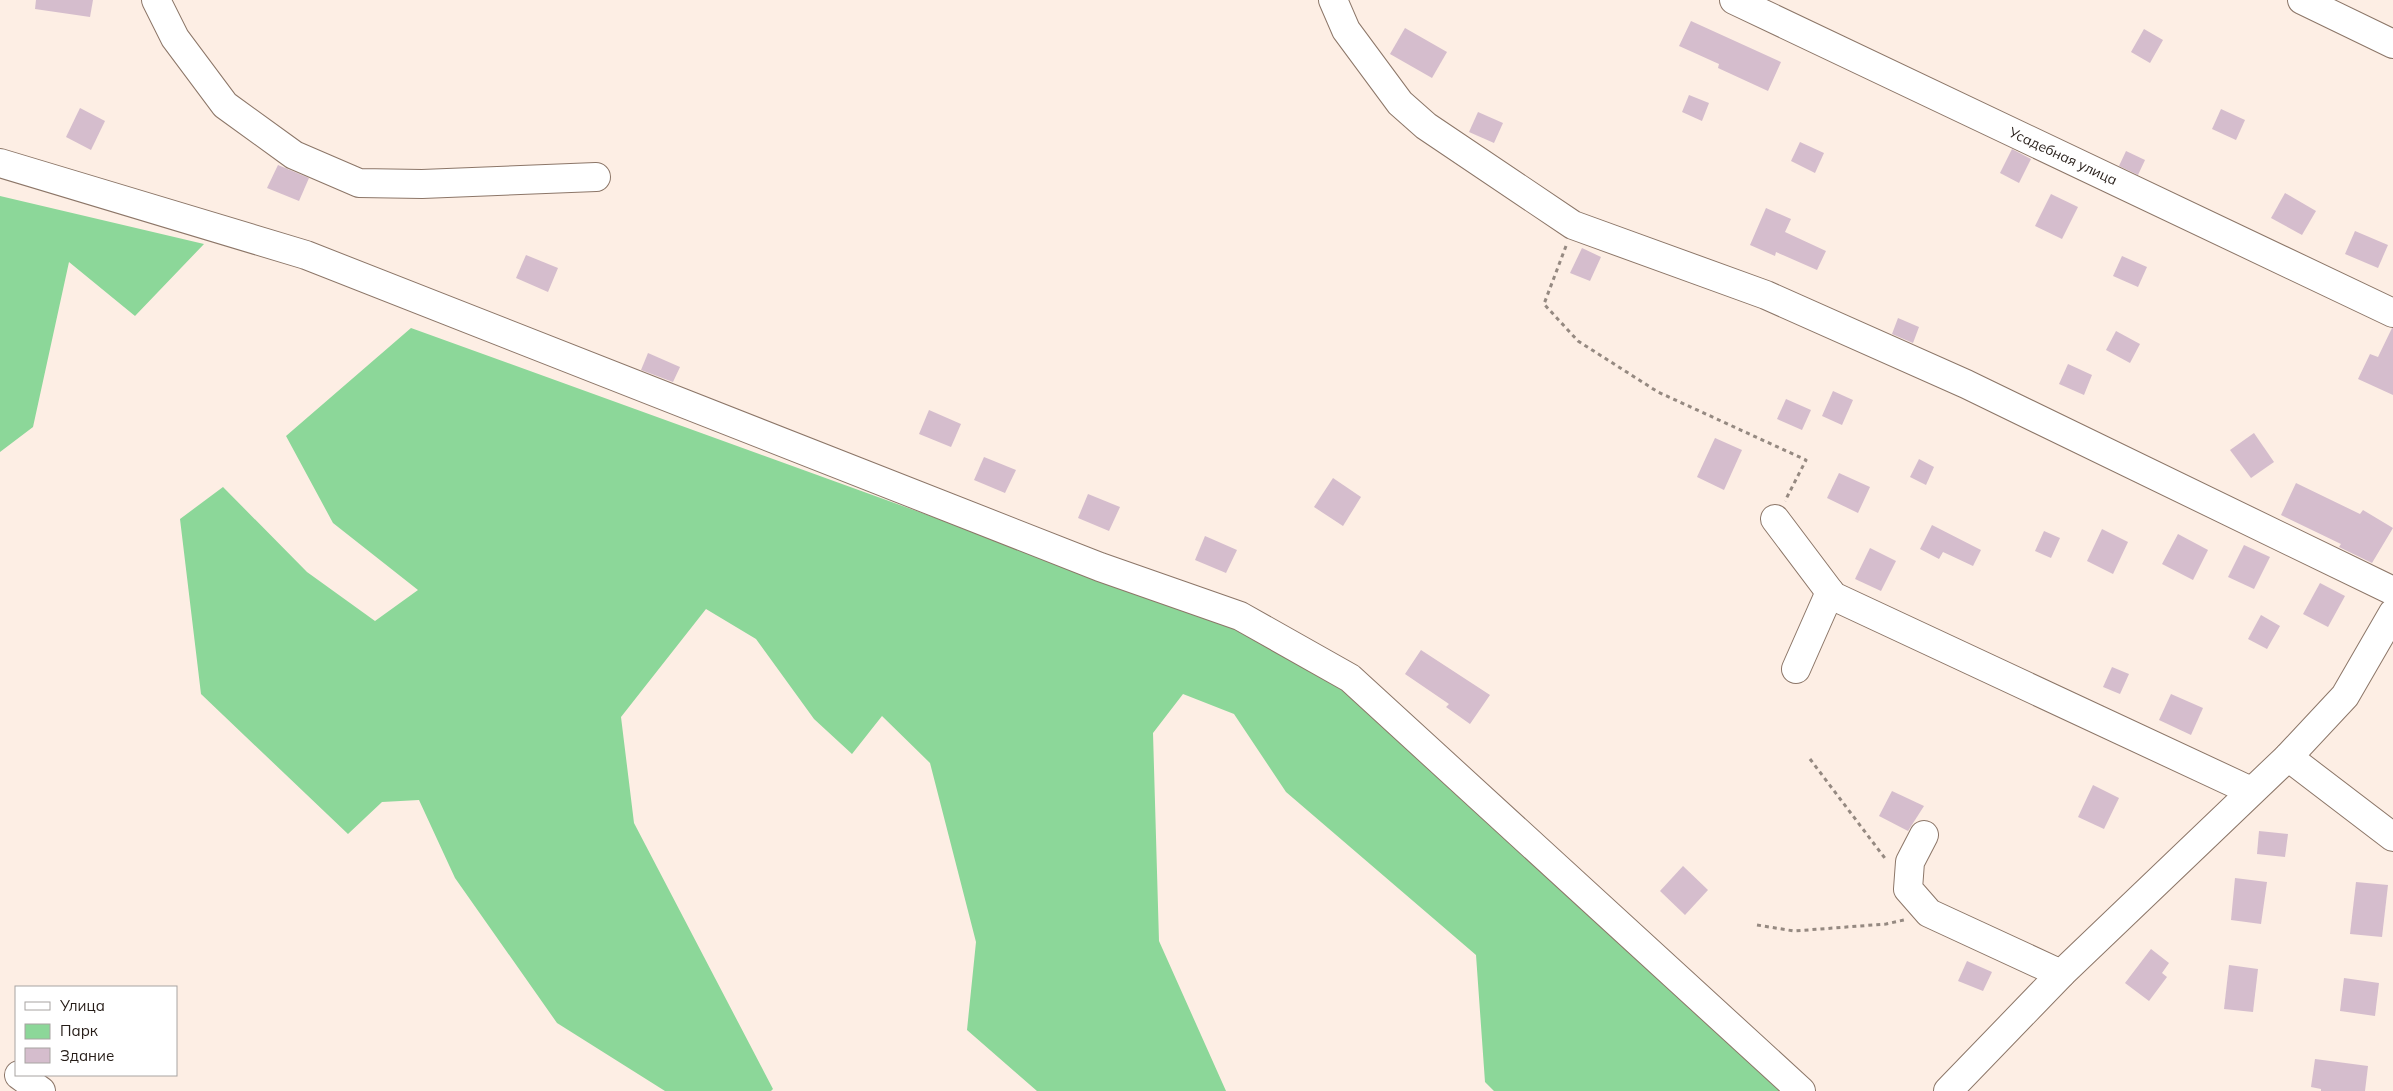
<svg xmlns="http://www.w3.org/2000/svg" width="2393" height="1091" font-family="Mulish,sans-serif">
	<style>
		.green { fill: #8cd799 }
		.building { fill: #d5bdcd }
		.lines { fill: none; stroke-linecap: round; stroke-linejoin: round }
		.minor-casing { stroke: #8c7668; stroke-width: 30 }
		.path { stroke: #958981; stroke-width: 3; stroke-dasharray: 4 4; stroke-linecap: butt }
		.minor { stroke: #fff; stroke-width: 28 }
		.labels { text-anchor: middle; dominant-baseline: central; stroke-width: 4.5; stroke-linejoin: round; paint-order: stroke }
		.street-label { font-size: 14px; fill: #251c17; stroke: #fff }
	</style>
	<rect width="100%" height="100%" fill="#fdeee4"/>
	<g class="green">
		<path d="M0,196L204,244L135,316L69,262L33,427L0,452Z"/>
		<path d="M411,328L1237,627L1342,686L1783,1091H1494L1485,1082L1476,955L1286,792L1234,714L1183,694L1153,733L1159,941L1226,1091H1037L967,1030L976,942L930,763L882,716L852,754L814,719L756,639L706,609L621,717L634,823L773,1089L771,1091H665L557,1023L455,878L419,800L382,802L348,834L201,694L180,519L223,487L307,572L375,621L418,590L333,523L286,436Z"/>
	</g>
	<g class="building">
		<path d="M36,0H93L90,17L35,9Z"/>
		<path d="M1691,21L1781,62L1768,91L1718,68L1719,64L1679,46Z"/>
		<path d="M1405,28L1447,52L1432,78L1390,54Z"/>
		<path d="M2144,29L2163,40L2150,63L2131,52Z"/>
		<path d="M1689,95L1709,103L1702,121L1682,112Z"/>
		<path d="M80,108L105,121L91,150L66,137Z"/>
		<path d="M2221,109L2245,120L2236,140L2212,129Z"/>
		<path d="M1478,112L1503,123L1494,143L1469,132Z"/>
		<path d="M1800,142L1824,153L1815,173L1791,161Z"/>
		<path d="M2012,149L2031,159L2019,183L2000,173Z"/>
		<path d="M2126,151L2145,160L2138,175L2119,166Z"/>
		<path d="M278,165L309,178L299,201L267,188Z"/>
		<path d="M2285,193L2316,211L2302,235L2271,218Z"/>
		<path d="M2051,194L2078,207L2062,239L2035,226Z"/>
		<path d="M1766,208L1791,219L1785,232L1826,251L1817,270L1776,252L1775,256L1750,245Z"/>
		<path d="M2355,231L2388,245L2378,268L2345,254Z"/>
		<path d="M1582,248L1601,257L1590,281L1570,273Z"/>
		<path d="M526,255L558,268L548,292L516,278Z"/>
		<path d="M2122,256L2147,267L2138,287L2113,276Z"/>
		<path d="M1898,318L1919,327L1913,343L1892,334Z"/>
		<path d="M2392,328H2393V395L2358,379L2370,354L2378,357Z"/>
		<path d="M2116,331L2140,344L2130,363L2106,350Z"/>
		<path d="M648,353L680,367L673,382L641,370Z"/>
		<path d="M2068,364L2092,375L2084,395L2059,384Z"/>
		<path d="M1833,391L1853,400L1842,425L1822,416Z"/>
		<path d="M1786,399L1811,410L1802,430L1777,419Z"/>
		<path d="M929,410L961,424L951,447L919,434Z"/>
		<path d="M2254,433L2274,462L2251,478L2230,450Z"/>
		<path d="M1715,438L1742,450L1724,490L1697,477Z"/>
		<path d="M984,457L1016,470L1005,493L974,480Z"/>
		<path d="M1919,459L1934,467L1926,485L1910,477Z"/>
		<path d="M1839,473L1870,487L1858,513L1827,498Z"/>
		<path d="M1333,478L1361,497L1343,526L1314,507Z"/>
		<path d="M2296,483L2360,514L2363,510L2393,528L2372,563L2339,547L2341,544L2281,515Z"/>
		<path d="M1088,494L1120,507L1109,531L1078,518Z"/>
		<path d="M1932,525L1981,550L1973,566L1943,552L1939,559L1920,549Z"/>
		<path d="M2102,529L2128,542L2113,574L2087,561Z"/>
		<path d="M2044,531L2060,538L2051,558L2035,551Z"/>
		<path d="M2178,534L2208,550L2193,580L2162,564Z"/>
		<path d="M1205,536L1237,550L1226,573L1195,560Z"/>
		<path d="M2244,545L2270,557L2254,589L2228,577Z"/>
		<path d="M1870,548L1896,561L1881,591L1855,579Z"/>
		<path d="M2320,583L2345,596L2328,627L2303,614Z"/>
		<path d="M2261,615L2280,626L2267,649L2248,639Z"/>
		<path d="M1421,650L1490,695L1470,724L1446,707L1449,704L1405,674Z"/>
		<path d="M2112,667L2129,674L2120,694L2103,687Z"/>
		<path d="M2171,694L2203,708L2191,735L2159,720Z"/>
		<path d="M2093,785L2119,798L2104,829L2078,817Z"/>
		<path d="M1892,791L1924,806L1908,831L1879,816Z"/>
		<path d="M2259,831L2288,834L2285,857L2257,854Z"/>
		<path d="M1683,866L1708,890L1685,915L1660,891Z"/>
		<path d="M2235,878L2267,882L2261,924L2231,920Z"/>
		<path d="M2356,882L2388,885L2382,937L2350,934Z"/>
		<path d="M2151,949L2169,963L2162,973L2167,977L2149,1001L2125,983Z"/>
		<path d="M1967,961L1992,972L1983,991L1958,981Z"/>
		<path d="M2229,965L2258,969L2253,1012L2224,1009Z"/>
		<path d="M2344,978L2379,983L2375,1016L2340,1011Z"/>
		<path d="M2315,1059L2368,1066L2365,1091H2321V1089L2311,1087Z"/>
	</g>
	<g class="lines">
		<defs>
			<g id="minor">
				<path d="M156,0L175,38L225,105L294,155L359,183L422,184L596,177"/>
				<path d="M1333,0L1346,30L1400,103L1426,126L1573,225L1766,295L1966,384L2393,591"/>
				<path d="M1734,0L2393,313"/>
				<path d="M2302,0L2393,44"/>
				<path d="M0,163L306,255L1100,567L1240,616L1350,678L1801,1091"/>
				<path d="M1775,519L1833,596L2251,791"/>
				<path d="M1796,669L1830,592"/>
				<path d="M2288,757L2393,837"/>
				<path d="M1924,835L1910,862L1908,889L1929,913L2061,974L2288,757L2345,696L2393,613"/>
				<path d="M19,1075L41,1091"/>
				<path d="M1948,1091L2061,974"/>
			</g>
		</defs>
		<use href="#minor" class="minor-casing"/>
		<g class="path">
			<path d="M1566,246L1544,304L1578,341L1658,392L1806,460L1785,501"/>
			<path d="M1810,759L1887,861"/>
			<path d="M1757,925L1794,931L1886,924L1904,920"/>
		</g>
		<use href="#minor" class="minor"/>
	</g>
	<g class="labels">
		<g class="street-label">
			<text transform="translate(2063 156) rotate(25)">Усадебная улица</text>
		</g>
	</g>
	<rect x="15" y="986" width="162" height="90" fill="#ffffff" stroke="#a8a4a2"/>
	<rect x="25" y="1002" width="25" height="8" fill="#ffffff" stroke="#a8a4a2"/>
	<text x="60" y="1011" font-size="15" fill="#251c17">Улица</text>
	<rect x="25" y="1024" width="25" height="15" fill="#8cd799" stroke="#a8a4a2"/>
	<text x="60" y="1036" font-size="15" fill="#251c17">Парк</text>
	<rect x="25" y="1048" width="25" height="15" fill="#d5bdcd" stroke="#a8a4a2"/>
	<text x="60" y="1061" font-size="15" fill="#251c17">Здание</text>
</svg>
